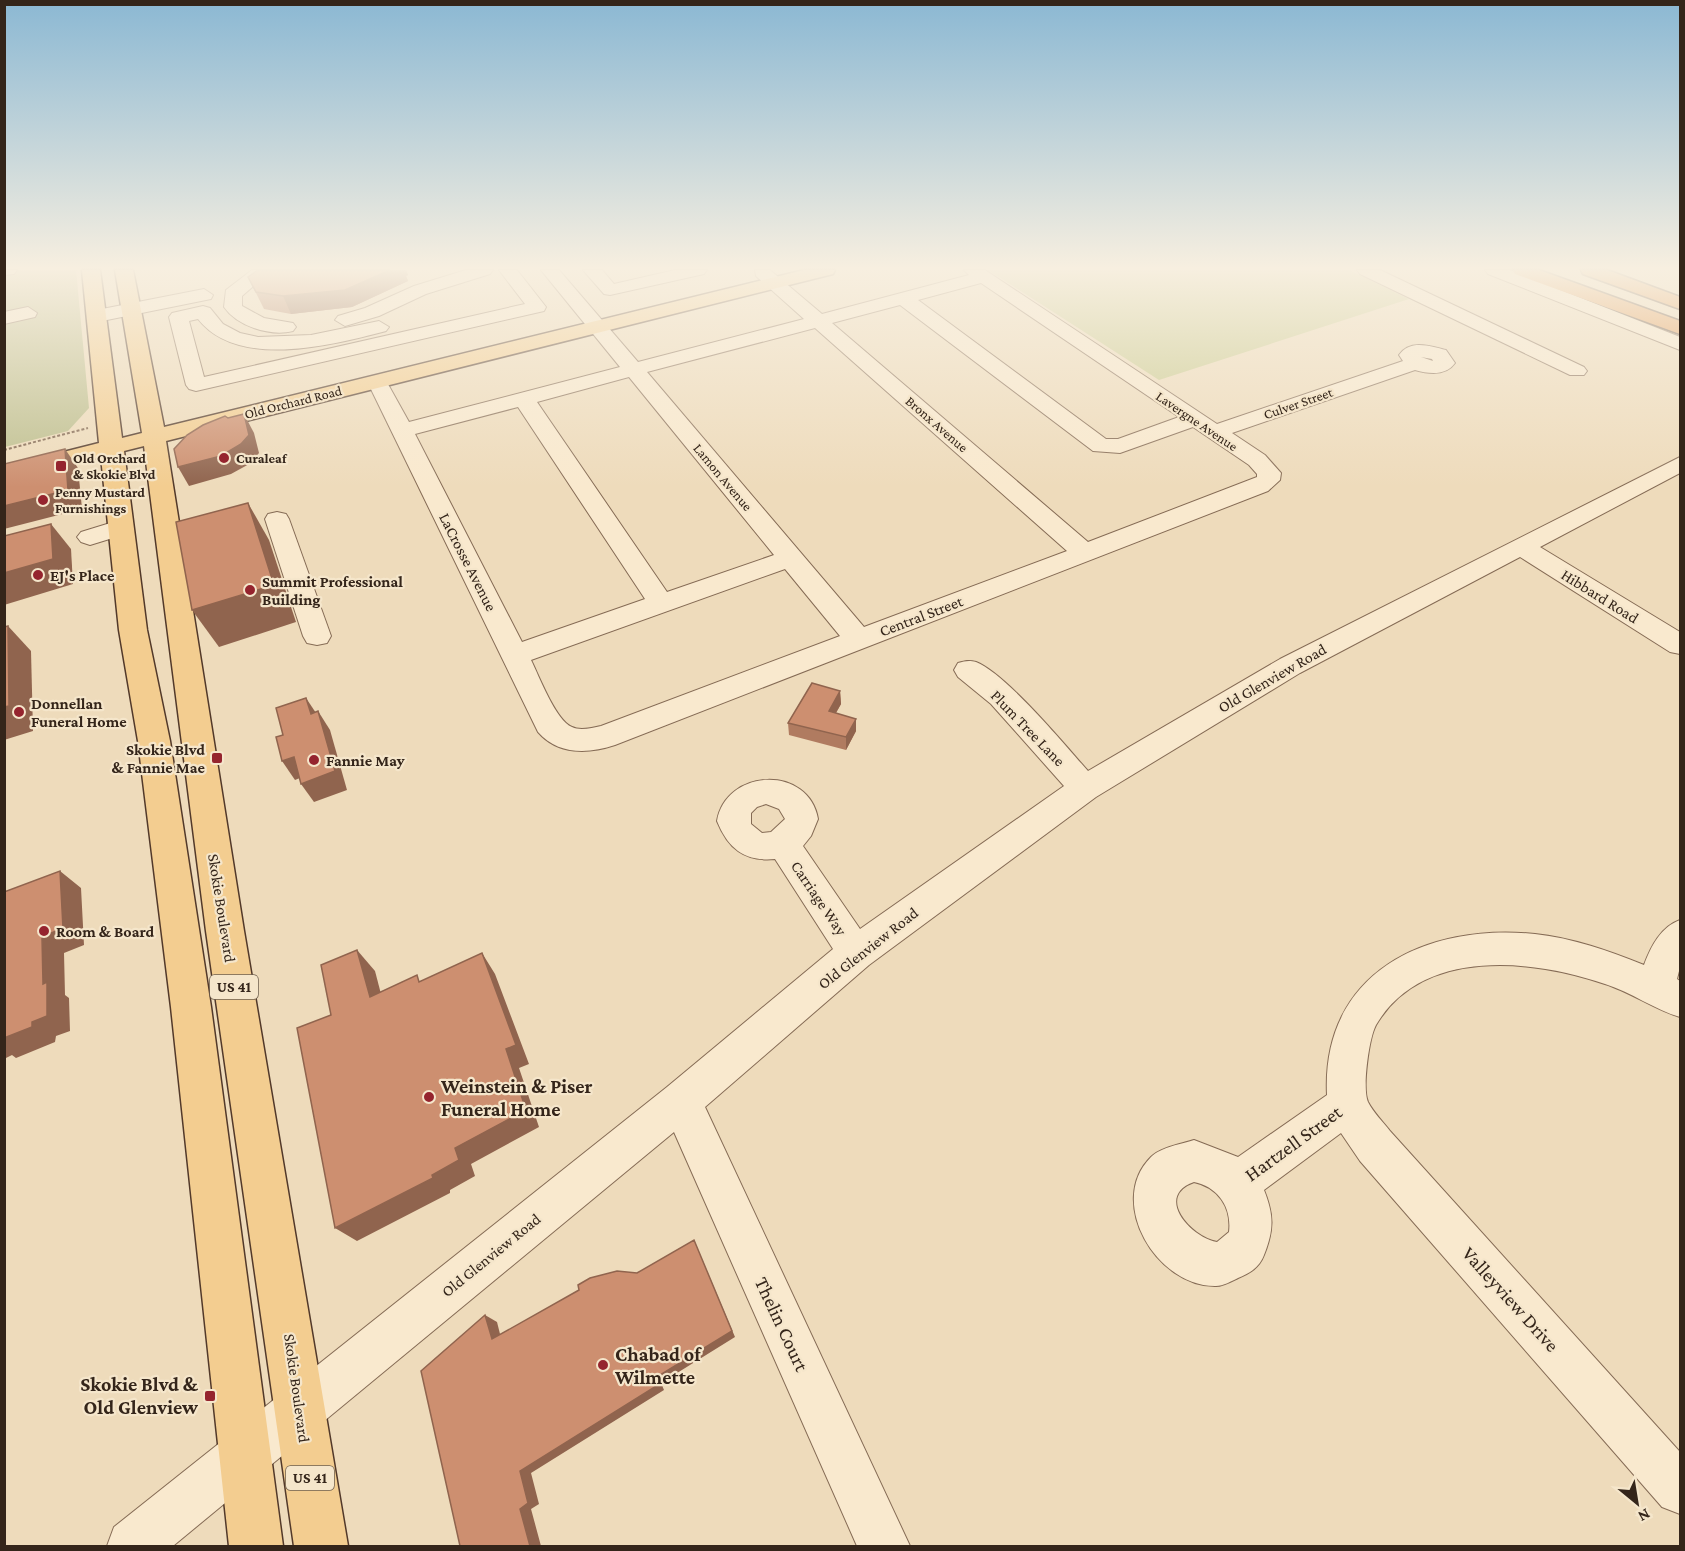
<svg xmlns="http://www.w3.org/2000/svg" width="1685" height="1551" font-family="'Crimson Pro',serif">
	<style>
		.green { fill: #c9cb90 }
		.cemetery { fill: #bebf8f }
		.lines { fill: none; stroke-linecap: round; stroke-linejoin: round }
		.minor-casing { stroke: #856b55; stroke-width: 2 }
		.major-casing { stroke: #52392a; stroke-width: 3 }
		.highway-casing { stroke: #52392a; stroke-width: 3 }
		.path { stroke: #856b55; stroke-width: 2; stroke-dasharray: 3 2; stroke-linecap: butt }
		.minor { fill: #f9e9ce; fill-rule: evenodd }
		.major { fill: #f3cd90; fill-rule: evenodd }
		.highway { fill: #e19148; fill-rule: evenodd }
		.wall { fill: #b07b60 }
		.shaded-wall { fill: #90644e }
		.building { fill: #cd8f70; stroke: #90644e; stroke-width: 1.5 }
		.poi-dot { fill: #95242e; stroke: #f5e6cb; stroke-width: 2 }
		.labels { text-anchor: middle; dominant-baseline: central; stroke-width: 4.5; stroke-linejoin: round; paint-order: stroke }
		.far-street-label { font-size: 14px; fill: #34251a; stroke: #f5e6cb }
		.far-poi-label { font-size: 14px; font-weight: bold; fill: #34251a; stroke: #f5e6cb; text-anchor: start }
		.shield { fill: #f5e6cb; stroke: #6e5f4f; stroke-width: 1.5 }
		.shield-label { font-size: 15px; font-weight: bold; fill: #34251a }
		.street-label { font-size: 16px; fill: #34251a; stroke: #f5e6cb }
		.poi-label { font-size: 16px; font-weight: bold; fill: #34251a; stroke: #f5e6cb; text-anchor: start }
		.near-poi-label { font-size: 20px; font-weight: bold; fill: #34251a; stroke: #f5e6cb; text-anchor: start }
		.near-street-label { font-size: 20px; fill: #34251a; stroke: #f5e6cb }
	</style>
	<rect width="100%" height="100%" fill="#eedbbb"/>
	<path class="green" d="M988,270H1349L1409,299L1159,380Z"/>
	<path class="cemetery" d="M4,270H76L89,408L68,431L5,447Z"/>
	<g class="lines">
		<defs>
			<g id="minor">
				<path d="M4,270H17L14,274L4,275Z"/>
				<path d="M252,270H272L242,296V306L264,318L293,323L296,327L293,331C270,337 237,326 224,307L226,290Z"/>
				<path d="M466,270H493L490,274L426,294L379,316L345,326L335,320L338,316L365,308L414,286Z"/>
				<path d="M499,270H517L546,307L544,311L196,391L189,389L186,385L169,317L172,313L203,306L210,308L223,324L240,333L258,337L311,335L379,321L389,327L386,331C332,345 238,370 198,319L189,321L204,377L525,304Z"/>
				<path d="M541,270H559L638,362L804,319L756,276L755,270H770L822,314L969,275L964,270H985L1217,424L1403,361L1399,355C1410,339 1430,346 1446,350L1455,363C1446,376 1429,374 1415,370L1232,433L1265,455L1281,473L1280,480L1268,491L615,745C588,754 558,755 538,732L367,381L370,377H384L409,422L620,367ZM981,283L1179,417L1118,439H1106L918,300ZM900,305L1093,451L1120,453L1193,427L1249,465L1257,474V477L1088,542L832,323ZM815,328L1067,551L864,627L647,372ZM1421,357L1432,359L1433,361ZM629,377L774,555L667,592L537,402ZM518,407L645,599L522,642L415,434ZM785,569L840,636L601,726C592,728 580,731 572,727C556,721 539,676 531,660Z"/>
				<path d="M583,270H602L614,284L675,270H707L704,274L610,295L604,294Z"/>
				<path d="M1357,270H1380L1584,367L1587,371L1584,375H1570L1360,274Z"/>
				<path d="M1485,270H1510L1680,337V350L1488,274Z"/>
				<path d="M204,289L213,295L211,299L97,322L88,316L97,310Z"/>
				<path d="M28,307L37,313L35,317L4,324V312Z"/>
				<path d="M1680,457V473L1540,547L1680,632V654L1670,652L1520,557L1300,673L1096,797L869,965L705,1107L910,1546H857L674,1132L173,1546H107L114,1527L667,1087L833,949L775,859C744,862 728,848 717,821C726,768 809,765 818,819L811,836L803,846L860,929L1064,786L991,704L958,677L954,670L958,663C965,661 969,660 976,662C1006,674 1064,744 1088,771L1280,659ZM766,804L779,809L785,819L771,832L762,833L751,824V813L757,807Z"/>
				<path d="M277,512L286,514L289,519L331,636L327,643L317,645L307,643L303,636L265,519L268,514Z"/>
				<path d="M120,520L129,523L132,528L129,533L90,545L81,542L77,537L81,532Z"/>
				<path d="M1680,920V967L1677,979L1680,981V1017C1655,1010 1631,992 1605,984C1533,959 1422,947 1376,1025C1369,1038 1362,1088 1368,1102C1373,1112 1383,1122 1390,1131L1680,1452V1514L1662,1507L1360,1161L1341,1133L1264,1190C1274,1215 1274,1230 1264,1255C1259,1268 1250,1273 1238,1278C1232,1281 1223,1286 1216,1286C1157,1287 1106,1202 1151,1157C1161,1147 1182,1144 1194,1140L1238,1157L1327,1095C1321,972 1427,923 1535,934C1573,938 1609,951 1644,965C1651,946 1661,927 1680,920ZM1194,1182C1218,1187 1232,1207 1229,1232L1217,1242C1190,1237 1154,1196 1194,1182Z"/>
			</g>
			<path id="major" d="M82,270H100L122,438L142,433L115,270H133L164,427L804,270H835L833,274L166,441L244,931L348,1546H294L206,931L144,446L124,451L147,630L170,741L211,1007L283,1546H229L171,1007L138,741L119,630L101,457L4,481V467L99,443Z"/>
			<g id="highway">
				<path d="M1513,270H1539L1680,321V334L1515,274Z"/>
				<path d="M1581,270H1607L1680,297V309L1583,274Z"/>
			</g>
		</defs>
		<use href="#minor" class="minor-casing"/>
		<use href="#major" class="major-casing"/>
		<use href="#highway" class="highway-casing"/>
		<path class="path" d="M4,450L88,428"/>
		<use href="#minor" class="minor"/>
		<use href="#major" class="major"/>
		<use href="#highway" class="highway"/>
	</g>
	<g class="wall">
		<path d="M258,270H406L408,275L406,276L408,281L352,307L291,314L264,309L248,277Z"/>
		<path d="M840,691L841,704L836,713L856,731L846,750L789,735L788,723Z"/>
	</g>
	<g class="shaded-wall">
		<path d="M390,270H406L408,275L406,276L408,281L352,307L291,314L283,296Z"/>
		<path d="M244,414L254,433L259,453L251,463L231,474L189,486L178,467Z"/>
		<path d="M65,449L78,468L82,509L4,529V506Z"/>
		<path d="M248,503L269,540L296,622L219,647L192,610Z"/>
		<path d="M51,524L71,549L73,584L4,605V573Z"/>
		<path d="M8,626L31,651L33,731L4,740V707Z"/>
		<path d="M840,691L841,704L830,723L829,711Z"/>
		<path d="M306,698L318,716L311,714Z"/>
		<path d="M318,711L330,730L347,790L314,802L301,784Z"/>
		<path d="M856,719V731L846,750V737Z"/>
		<path d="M294,757L307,775L295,780L282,761Z"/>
		<path d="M60,871L81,888L84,945L64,953L65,995L69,998L70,1031L56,1036L55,1042L16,1058L12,1055L4,1059V1038L32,1022L43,984L42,937Z"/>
		<path d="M357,950L375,971L387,1017L370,997Z"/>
		<path d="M482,953L495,974L529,1064L519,1068L539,1127L471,1164L475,1176L450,1190V1193L357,1241L335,1228L432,1175L455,1148L506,1049Z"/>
		<path d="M694,1240L735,1337L661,1383L664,1390L531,1473L539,1504L531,1509L541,1546H530L520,1509V1471L655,1378Z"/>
		<path d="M485,1315L497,1322L503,1346L492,1339Z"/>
	</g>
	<g class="building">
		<path d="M258,270H390L345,290L283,296L256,292L248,277Z"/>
		<path d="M244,414L249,435L241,444L221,456L178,467L174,449L187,435L203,425L225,416L228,418Z"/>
		<path d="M65,449L68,490L4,506V464Z"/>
		<path d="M248,503L274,585L192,610L176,522Z"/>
		<path d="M51,524L53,559L4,573V536Z"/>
		<path d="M8,626L9,706L4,707V627Z"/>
		<path d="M812,683L840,691L829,711L856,719L846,737L788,723Z"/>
		<path d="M306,698L311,714L318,711L335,771L301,784L294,757L282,761L276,737L283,735L276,708Z"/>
		<path d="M60,871L63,928L42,937L43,984L47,982V1016L32,1022V1027L4,1038V892Z"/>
		<path d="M357,950L370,997L417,975L419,982L482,953L516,1045L506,1049L526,1110L455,1148L459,1160L432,1175L433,1178L335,1228L297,1028L331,1015L321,965Z"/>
		<path d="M694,1240L732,1331L655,1378L658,1385L520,1471L528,1503L520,1509L530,1546H460L421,1371L485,1315L492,1339L579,1290L578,1285L590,1278L617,1271L637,1273Z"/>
	</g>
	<linearGradient id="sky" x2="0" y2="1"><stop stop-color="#8bb8d3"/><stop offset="0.55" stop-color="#f7efe0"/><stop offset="1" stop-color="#f7efe0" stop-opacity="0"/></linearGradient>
	<rect width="1685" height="487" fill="url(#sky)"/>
	<g class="poi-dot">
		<circle cx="224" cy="458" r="6"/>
		<rect x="55" y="460" width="12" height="12" rx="3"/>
		<circle cx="43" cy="500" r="6"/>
		<circle cx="38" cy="575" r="6"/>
		<circle cx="250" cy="590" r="6"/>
		<circle cx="19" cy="712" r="6"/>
		<rect x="211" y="752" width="12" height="12" rx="3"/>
		<circle cx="314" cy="760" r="6"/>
		<circle cx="44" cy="931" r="6"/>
		<circle cx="429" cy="1097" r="6"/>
		<circle cx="603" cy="1365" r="6"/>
		<rect x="204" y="1390" width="12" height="12" rx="3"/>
	</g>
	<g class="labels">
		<g class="far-street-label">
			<text transform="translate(293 402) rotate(-14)">Old Orchard Road</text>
			<text transform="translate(1298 403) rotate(-19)">Culver Street</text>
			<text transform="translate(1197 421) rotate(34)">Lavergne Avenue</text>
			<text transform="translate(937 424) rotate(41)">Bronx Avenue</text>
			<text transform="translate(723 477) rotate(50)">Lamon Avenue</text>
		</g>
		<g class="far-poi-label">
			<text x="73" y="458">Old Orchard<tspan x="73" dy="16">&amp; Skokie Blvd</tspan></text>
			<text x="236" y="458">Curaleaf</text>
			<text x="55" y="492">Penny Mustard<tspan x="55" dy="16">Furnishings</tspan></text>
		</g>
		<g class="shield">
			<rect x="210" y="975" width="48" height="24" rx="4.5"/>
			<rect x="286" y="1466" width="48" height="24" rx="4.5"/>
		</g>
		<g class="shield-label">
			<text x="234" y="987">US 41</text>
			<text x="310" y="1478">US 41</text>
		</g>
		<g class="street-label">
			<text transform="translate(468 562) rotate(63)">LaCrosse Avenue</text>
			<text transform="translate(1600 596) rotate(32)">Hibbard Road</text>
			<text transform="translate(921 616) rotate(-21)">Central Street</text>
			<text transform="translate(1272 678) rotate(-30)">Old Glenview Road</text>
			<text transform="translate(1028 728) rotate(46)">Plum Tree Lane</text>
			<text transform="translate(819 898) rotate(56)">Carriage Way</text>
			<text transform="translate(222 908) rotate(81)">Skokie Boulevard</text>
			<text transform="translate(868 948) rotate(-38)">Old Glenview Road</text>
			<text transform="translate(491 1255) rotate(-39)">Old Glenview Road</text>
			<text transform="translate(297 1388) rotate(82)">Skokie Boulevard</text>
		</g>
		<g class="poi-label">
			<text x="50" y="575">EJ's Place</text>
			<text x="262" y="581">Summit Professional<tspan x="262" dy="18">Building</tspan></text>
			<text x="31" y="703">Donnellan<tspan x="31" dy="18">Funeral Home</tspan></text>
			<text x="205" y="749" text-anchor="end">Skokie Blvd<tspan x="205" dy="18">&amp; Fannie Mae</tspan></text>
			<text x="326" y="760">Fannie May</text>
			<text x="56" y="931">Room &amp; Board</text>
		</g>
		<g class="near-poi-label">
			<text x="441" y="1086">Weinstein &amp; Piser<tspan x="441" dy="23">Funeral Home</tspan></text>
			<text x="615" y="1354">Chabad of<tspan x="615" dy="23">Wilmette</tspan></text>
			<text x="198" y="1384" text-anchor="end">Skokie Blvd &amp;<tspan x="198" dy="23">Old Glenview</tspan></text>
		</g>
		<g class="near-street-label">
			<text transform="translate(1293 1143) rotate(-36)">Hartzell Street</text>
			<text transform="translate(1511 1299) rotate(48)">Valleyview Drive</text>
			<text transform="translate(782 1324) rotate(65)">Thelin Court</text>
		</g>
	</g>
	<rect width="1685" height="1551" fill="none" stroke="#34251a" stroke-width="12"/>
	<g transform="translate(1637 1503) rotate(150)" stroke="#f5e6cb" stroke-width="4.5" paint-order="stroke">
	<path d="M0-4.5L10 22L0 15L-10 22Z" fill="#34251a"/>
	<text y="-9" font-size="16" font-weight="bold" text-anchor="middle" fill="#34251a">N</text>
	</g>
</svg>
